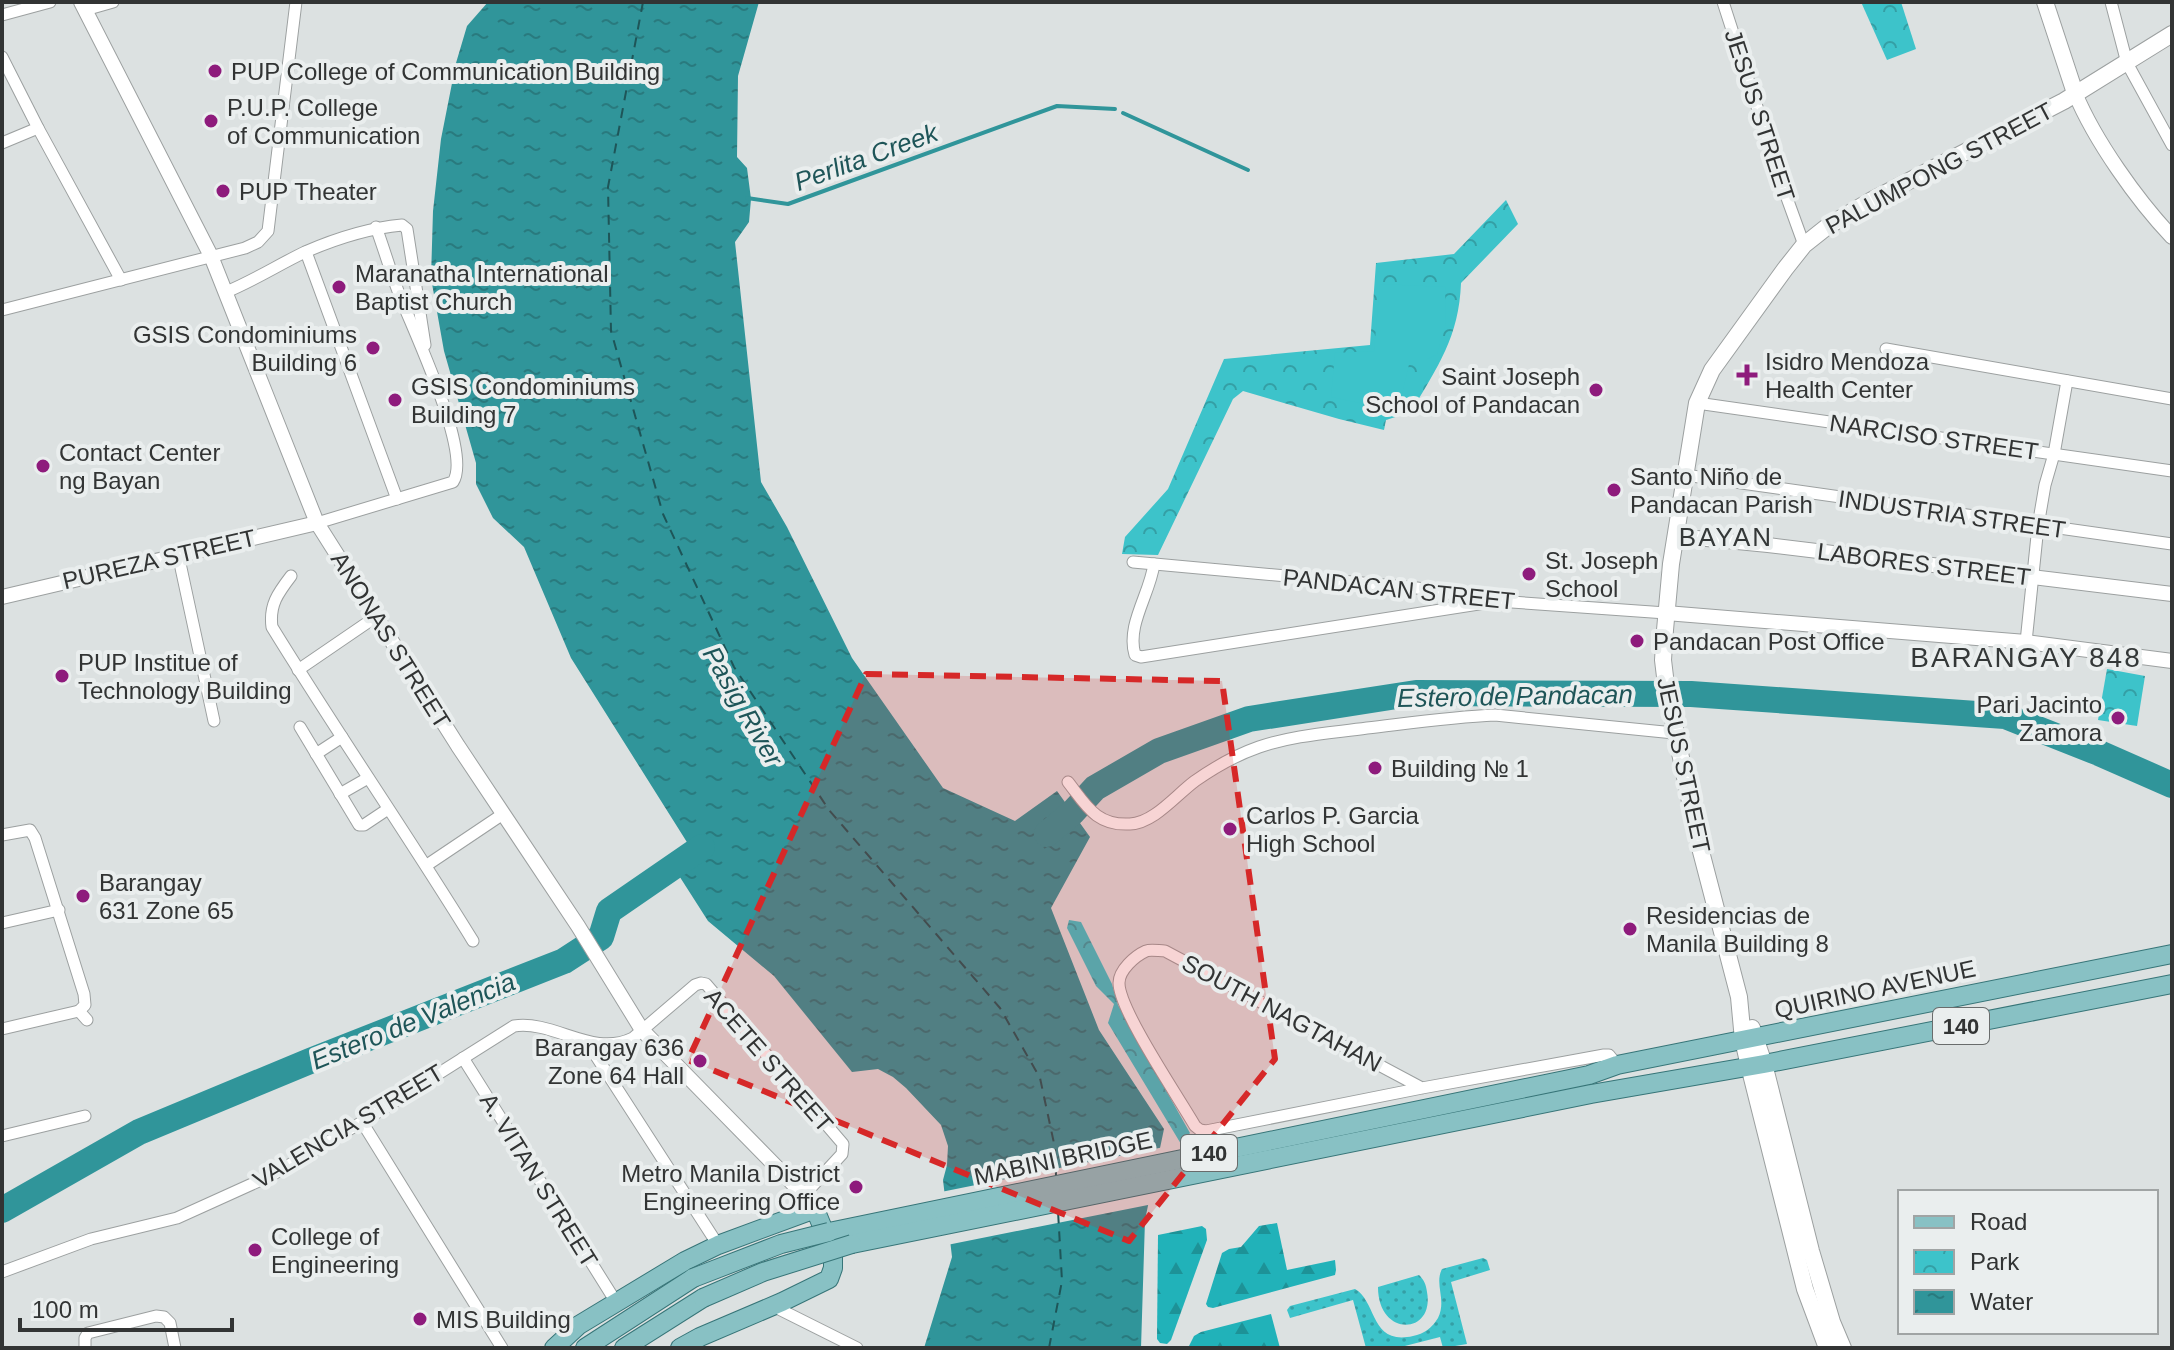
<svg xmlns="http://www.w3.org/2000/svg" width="2174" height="1350" font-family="Helvetica,sans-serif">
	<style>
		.grass { fill: url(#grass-dots) }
		.forest { fill: url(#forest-firs) }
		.park { fill: url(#park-crowns) }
		.pitch { fill: #3dc3ca }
		.water { fill: url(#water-ripples) }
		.pier { fill: #dce1e1 }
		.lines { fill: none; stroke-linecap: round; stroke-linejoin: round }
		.stream { stroke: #30959a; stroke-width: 4 }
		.river { stroke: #30959a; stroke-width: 26 }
		.ferry { stroke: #1e5558; stroke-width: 2; stroke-dasharray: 10 8; stroke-linecap: butt }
		.minor-casing { stroke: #9ca0a0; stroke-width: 13 }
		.tertiary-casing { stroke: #9ca0a0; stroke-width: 16 }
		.secondary-casing { stroke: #9ca0a0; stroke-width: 18 }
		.primary-casing { stroke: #377578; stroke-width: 20 }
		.minor { stroke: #fff; stroke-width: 11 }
		.tertiary { stroke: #fff; stroke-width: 14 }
		.secondary { stroke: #fff; stroke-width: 16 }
		.primary { stroke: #88c1c4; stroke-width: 18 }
		.primary-bridge-casing { stroke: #377578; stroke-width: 20; stroke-linecap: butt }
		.primary-bridge { stroke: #88c1c4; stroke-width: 18 }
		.marked { fill: #d62828; fill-opacity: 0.2; stroke: #d62828; stroke-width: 6; stroke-dasharray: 16 10; stroke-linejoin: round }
		.poi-dot { fill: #8e1b7c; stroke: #eaeeee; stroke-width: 3 }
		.labels { text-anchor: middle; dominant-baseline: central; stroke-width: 8; stroke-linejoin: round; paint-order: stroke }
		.shield { fill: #eaeeee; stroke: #696c6c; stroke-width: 2 }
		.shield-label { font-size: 22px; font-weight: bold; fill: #323434 }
		.poi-label { font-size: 24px; fill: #323434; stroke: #eaeeee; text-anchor: start }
		.street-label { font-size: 24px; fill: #323434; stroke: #eaeeee }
		.water-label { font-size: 26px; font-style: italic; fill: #1e5558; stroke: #eaeeee }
		.neighbourhood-label { font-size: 26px; letter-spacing: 2px; fill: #343838; stroke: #eaeeee }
		.quarter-label { font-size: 28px; letter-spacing: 2px; fill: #343838; stroke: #eaeeee }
	</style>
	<defs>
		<pattern id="grass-dots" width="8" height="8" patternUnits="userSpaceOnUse" patternTransform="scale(2)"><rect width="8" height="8" fill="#3dc3ca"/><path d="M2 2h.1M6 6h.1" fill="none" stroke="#349fa5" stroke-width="1.8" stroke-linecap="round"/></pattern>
		<pattern id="forest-firs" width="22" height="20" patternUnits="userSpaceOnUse" patternTransform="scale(2)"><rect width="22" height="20" fill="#21b2b9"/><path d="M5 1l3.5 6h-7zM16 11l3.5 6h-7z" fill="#1d9297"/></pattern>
		<pattern id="park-crowns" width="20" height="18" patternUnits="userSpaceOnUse" patternTransform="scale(2)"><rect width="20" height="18" fill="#3dc3ca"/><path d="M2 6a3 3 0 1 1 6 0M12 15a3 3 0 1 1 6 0" fill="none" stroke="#349fa5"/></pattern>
		<pattern id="water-ripples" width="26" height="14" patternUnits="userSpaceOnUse" patternTransform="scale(2)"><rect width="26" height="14" fill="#30959a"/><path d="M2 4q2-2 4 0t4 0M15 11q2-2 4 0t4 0" fill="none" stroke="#297a7e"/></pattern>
	</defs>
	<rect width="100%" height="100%" fill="#dce1e1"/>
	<g class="grass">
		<path d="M1483,1258L1487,1260L1490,1270L1451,1282L1467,1344L1443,1348L1440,1337L1397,1348H1366L1353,1300L1290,1318L1287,1310L1290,1306L1355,1289C1377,1301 1370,1346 1413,1336C1424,1334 1432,1328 1438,1318C1447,1300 1434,1284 1442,1269Z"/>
		<path d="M1419,1275C1424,1280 1426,1284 1427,1292C1435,1335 1378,1338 1378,1287Z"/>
	</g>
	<g class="forest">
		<path d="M1277,1223L1287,1270L1335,1260L1336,1270L1335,1275L1213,1308L1208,1307L1206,1304L1222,1253L1229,1249L1241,1247L1259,1226Z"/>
		<path d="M1202,1226L1206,1229L1207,1240L1171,1340L1167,1344L1160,1343L1157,1339L1158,1235Z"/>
		<path d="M1271,1314L1280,1348H1188L1194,1336L1201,1332Z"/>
	</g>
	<g class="park">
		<path d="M1861,2H1901L1916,49L1887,60Z"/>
		<path d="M1506,200L1518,224L1461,283C1459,337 1438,366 1411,412L1386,420L1384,430L1339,419L1243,391L1233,399L1158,555L1122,554L1125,537L1168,489L1224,359L1370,345L1376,263L1454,254Z"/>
		<path d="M2107,669L2145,676L2137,726L2098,720Z"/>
		<path d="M1069,920L1081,922L1112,984L1118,1005L1190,1133L1181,1144L1108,1023L1114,1004L1096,986L1067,928Z"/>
	</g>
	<path class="pitch" d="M1380,284L1445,287L1446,323L1437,354L1426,360H1410L1398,411L1331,397L1335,353L1374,351Z"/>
	<path class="water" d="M488,2H759L738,76L737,157L747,168L751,199L749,222L735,242L761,482L787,527L852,658L943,788L1015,821L1057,791L1090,837L1051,908L1099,1030L1164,1129L1145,1220L1141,1348H924L952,1257L943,1180L947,1165L948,1146L941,1125L906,1088L893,1077L878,1069L852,1072L774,976L708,921L669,860L690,847L571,658L524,547L493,518L476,484V463L444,351L431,278L433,211L441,139L456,63L467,26Z"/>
	<path class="pier" d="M1164,1147L1153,1204L947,1245L941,1192Z"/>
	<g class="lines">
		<g class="stream">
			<path d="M1123,113L1248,170"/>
			<path d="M747,198L788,204L1057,106L1115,109"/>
		</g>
		<g class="river">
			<path d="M1047,834L1072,813L1095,788L1159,751L1249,719L1416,693L1691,694L2005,716L2099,753L2172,785"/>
			<path d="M2,1210L139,1132L310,1061L564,961L601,937L609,911L702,847"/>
		</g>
		<g class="ferry">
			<path d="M643,2L608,187L611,331L663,514L734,667L829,810L1000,1008L1040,1078L1055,1148L1056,1176"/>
			<path d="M1049,1348L1062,1281L1058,1211"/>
		</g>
		<defs>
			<g id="minor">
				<path d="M1723,2L1783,187L1804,245"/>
				<path d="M2111,2L2127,63L2172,145"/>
				<path d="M85,10L113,2"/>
				<path d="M2,15L50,2"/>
				<path d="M2,57L38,128L121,280"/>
				<path d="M2,143L38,128"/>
				<path d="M306,252L397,499"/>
				<path d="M226,292C253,281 278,265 305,252C335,239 369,228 402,225L407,229L425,345"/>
				<path d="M2,310L245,248L258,242L268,231L296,2"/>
				<path d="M1886,349L2172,399"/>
				<path d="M1697,403L2172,471"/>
				<path d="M1685,475L2172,544"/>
				<path d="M317,523L453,482C473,453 411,326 398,291C390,270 384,249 376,227"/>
				<path d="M178,554L214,721"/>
				<path d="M1133,562L1417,588L1497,601L1666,613"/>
				<path d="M1154,564C1150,594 1126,625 1135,655L1141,657L1485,603"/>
				<path d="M291,576C278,593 269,605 272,627C337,733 408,835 473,941"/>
				<path d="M2026,642L2038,526L2045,485L2054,454L2067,381"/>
				<path d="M298,670L377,616"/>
				<path d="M300,727L359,825H364L388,809"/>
				<path d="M316,754L342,737"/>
				<path d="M1068,782C1086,805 1096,826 1130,824C1154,823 1176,795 1195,781C1215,767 1236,755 1259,747C1294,735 1331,733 1367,728C1410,723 1452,717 1495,715L1674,733"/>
				<path d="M340,794L368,778"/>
				<path d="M2,835L30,830L35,838L84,994L85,1005L79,1011L87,1020"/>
				<path d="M427,865L503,814"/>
				<path d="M2,923L59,910"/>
				<path d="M2,1029L79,1011"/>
				<path d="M587,1042L718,1245"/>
				<path d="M463,1058L616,1302"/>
				<path d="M1422,1088L1165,951C1159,951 1151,949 1146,951C1135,956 1119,970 1119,983C1119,1010 1179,1098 1195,1126L1200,1130L1206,1131L1422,1088L1604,1055H1609L1617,1065"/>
				<path d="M362,1122L502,1348"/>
				<path d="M2,1136L85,1116"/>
				<path d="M2,1272L91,1239L177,1218L272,1175L362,1122L514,1026C555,1020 592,1058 633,1038L695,985L701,983L706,984L843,1144L842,1154L804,1195"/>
				<path d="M773,1306L857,1348"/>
				<path d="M85,1348V1338L88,1333L156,1316L164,1317L170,1323L175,1348"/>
			</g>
			<g id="tertiary">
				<path d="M81,2L211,256L317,523L458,746L578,926L642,1030L804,1195L815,1209"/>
				<path d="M2075,93C2095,141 2137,200 2172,237"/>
				<path d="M1676,536L1768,545L2172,594"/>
				<path d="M2,597L317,523"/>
				<path d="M1666,613L2026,642L2172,661"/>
			</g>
			<g id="secondary">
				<path d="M2045,2L2075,93"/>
				<path d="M1752,1028L1764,1064L1811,1251L1832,1322L1843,1348"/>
				<path d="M1827,1348L1805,1289L1749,1066L1743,1040L1739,997L1698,840L1666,685L1663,660L1665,630L1671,564L1697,403L1712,370L1785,269L1804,245L1828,226L1872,200L2064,101L2172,34"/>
			</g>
			<g id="primary">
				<path d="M829,1232L1589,1075L1617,1065L2172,954"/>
				<path d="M852,1244L1591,1094L1764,1064L2172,984"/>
				<path d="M554,1348L579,1325L685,1261L718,1245L815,1209L833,1253V1268L829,1279L782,1302L700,1337L680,1348"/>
				<path d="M585,1348L693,1278"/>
				<path d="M624,1348L703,1298"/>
			</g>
		</defs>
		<use href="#minor" class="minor-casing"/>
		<use href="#tertiary" class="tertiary-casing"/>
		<use href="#secondary" class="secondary-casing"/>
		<use href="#primary" class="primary-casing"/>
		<use href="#minor" class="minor"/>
		<use href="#tertiary" class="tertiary"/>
		<use href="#secondary" class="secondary"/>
		<use href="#primary" class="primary"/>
		<defs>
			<g id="primary-bridge">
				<path d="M693,1278L781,1244L829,1232"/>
				<path d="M703,1298L763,1272L852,1244"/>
			</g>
		</defs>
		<use href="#primary-bridge" class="primary-bridge-casing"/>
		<use href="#primary-bridge" class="primary-bridge"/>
	</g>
	<path class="marked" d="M866,674L1222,681L1275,1059L1129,1241L688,1060Z"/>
	<g class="poi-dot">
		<circle cx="215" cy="71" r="8"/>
		<circle cx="211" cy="121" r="8"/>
		<circle cx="223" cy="191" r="8"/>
		<circle cx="339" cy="287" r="8"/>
		<circle cx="373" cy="348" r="8"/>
		<path d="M1743 363h8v8h8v8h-8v8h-8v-8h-8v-8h8z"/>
		<circle cx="1596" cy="390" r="8"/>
		<circle cx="395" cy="400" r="8"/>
		<circle cx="43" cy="466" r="8"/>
		<circle cx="1614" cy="490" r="8"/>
		<circle cx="1529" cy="574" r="8"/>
		<circle cx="1637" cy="641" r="8"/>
		<circle cx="62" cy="676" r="8"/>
		<circle cx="2118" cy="718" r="8"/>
		<circle cx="1375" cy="768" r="8"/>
		<circle cx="1230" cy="829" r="8"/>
		<circle cx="83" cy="896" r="8"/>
		<circle cx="1630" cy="929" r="8"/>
		<circle cx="700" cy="1061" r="8"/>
		<circle cx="856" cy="1187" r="8"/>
		<circle cx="255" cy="1250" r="8"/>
		<circle cx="420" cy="1319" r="8"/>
	</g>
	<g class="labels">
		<g class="shield">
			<rect x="1933" y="1008" width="56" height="36" rx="6"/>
			<rect x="1181" y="1135" width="56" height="36" rx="6"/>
		</g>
		<g class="shield-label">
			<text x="1961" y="1026">140</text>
			<text x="1209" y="1153">140</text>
		</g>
		<g class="poi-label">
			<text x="231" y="71">PUP College of Communication Building</text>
			<text x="227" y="107">P.U.P. College<tspan x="227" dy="28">of Communication</tspan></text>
			<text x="239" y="191">PUP Theater</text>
			<text x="355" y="273">Maranatha International<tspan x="355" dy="28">Baptist Church</tspan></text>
			<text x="357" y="334" text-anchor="end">GSIS Condominiums<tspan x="357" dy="28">Building 6</tspan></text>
			<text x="1765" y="361">Isidro Mendoza<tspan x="1765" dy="28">Health Center</tspan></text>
			<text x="1580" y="376" text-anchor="end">Saint Joseph<tspan x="1580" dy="28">School of Pandacan</tspan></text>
			<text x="411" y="386">GSIS Condominiums<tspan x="411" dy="28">Building 7</tspan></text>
			<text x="59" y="452">Contact Center<tspan x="59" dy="28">ng Bayan</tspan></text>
			<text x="1630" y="476">Santo Niño de<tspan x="1630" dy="28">Pandacan Parish</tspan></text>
			<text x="1545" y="560">St. Joseph<tspan x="1545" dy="28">School</tspan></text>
			<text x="1653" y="641">Pandacan Post Office</text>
			<text x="78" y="662">PUP Institue of<tspan x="78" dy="28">Technology Building</tspan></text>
			<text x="2102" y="704" text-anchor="end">Pari Jacinto<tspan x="2102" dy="28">Zamora</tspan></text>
			<text x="1391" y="768">Building № 1</text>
			<text x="1246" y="815">Carlos P. Garcia<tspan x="1246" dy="28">High School</tspan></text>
			<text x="99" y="882">Barangay<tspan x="99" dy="28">631 Zone 65</tspan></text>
			<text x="1646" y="915">Residencias de<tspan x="1646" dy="28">Manila Building 8</tspan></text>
			<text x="684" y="1047" text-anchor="end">Barangay 636<tspan x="684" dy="28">Zone 64 Hall</tspan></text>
			<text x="840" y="1173" text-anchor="end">Metro Manila District<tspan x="840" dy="28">Engineering Office</tspan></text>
			<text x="271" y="1236">College of<tspan x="271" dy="28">Engineering</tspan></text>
			<text x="436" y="1319">MIS Building</text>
		</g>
		<g class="street-label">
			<text transform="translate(1760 115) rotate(72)">JESUS STREET</text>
			<text transform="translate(1939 168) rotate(-28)">PALUMPONG STREET</text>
			<text transform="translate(1934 437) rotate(8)">NARCISO STREET</text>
			<text transform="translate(1952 514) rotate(8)">INDUSTRIA STREET</text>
			<text transform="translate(159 559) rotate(-13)">PUREZA STREET</text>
			<text transform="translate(1924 564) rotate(7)">LABORES STREET</text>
			<text transform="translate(1399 589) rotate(6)">PANDACAN STREET</text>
			<text transform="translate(391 640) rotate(58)">ANONAS STREET</text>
			<text transform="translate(1684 765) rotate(78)">JESUS STREET</text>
			<text transform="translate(1875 989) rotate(-12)">QUIRINO AVENUE</text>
			<text transform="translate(1282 1013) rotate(28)">SOUTH NAGTAHAN</text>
			<text transform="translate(769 1060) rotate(49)">ACETE STREET</text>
			<text transform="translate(348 1126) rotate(-31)">VALENCIA STREET</text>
			<text transform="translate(1063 1158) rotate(-12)">MABINI BRIDGE</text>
			<text transform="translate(539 1180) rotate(58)">A. VITAN STREET</text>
		</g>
		<g class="water-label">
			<text transform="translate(866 157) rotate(-20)">Perlita Creek</text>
			<text transform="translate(1515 696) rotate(-1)">Estero de Pandacan</text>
			<text transform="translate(743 706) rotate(60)">Pasig River</text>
			<text transform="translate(413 1021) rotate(-22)">Estero de Valencia</text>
		</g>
		<g class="neighbourhood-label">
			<text x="1726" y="537">BAYAN</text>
		</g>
		<g class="quarter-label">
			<text x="2026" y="657">BARANGAY 848</text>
		</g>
	</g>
	<rect width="2174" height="1350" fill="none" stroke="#323434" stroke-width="8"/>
	<rect x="1898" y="1190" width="260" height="144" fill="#eaeeee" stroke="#a0a4a4" stroke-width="2"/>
	<rect x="1914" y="1216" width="40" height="12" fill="#88c1c4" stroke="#a0a4a4" stroke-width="2"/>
	<text x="1970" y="1230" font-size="24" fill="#323434">Road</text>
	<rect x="1914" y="1250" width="40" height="24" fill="url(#park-crowns)" stroke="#a0a4a4" stroke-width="2"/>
	<text x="1970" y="1270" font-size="24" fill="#323434">Park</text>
	<rect x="1914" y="1290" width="40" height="24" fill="url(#water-ripples)" stroke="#a0a4a4" stroke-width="2"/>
	<text x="1970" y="1310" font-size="24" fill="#323434">Water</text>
	<path d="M20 1318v12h212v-12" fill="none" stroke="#323434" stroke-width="4"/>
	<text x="32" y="1318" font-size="24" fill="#323434" stroke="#eaeeee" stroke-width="6" paint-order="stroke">100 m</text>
</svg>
